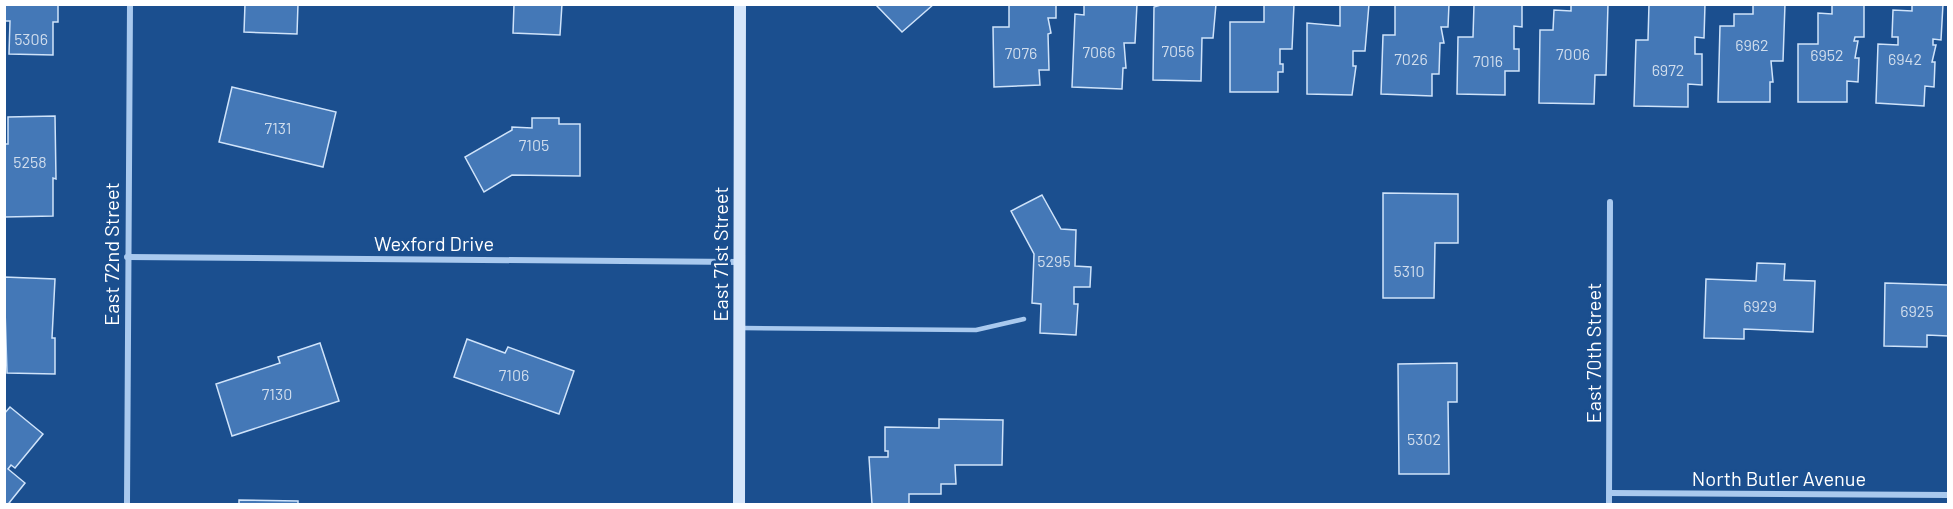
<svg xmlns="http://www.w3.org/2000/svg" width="1953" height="509" font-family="Barlow,sans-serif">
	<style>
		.building { fill: #4478b7; stroke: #cfe3fa; stroke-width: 1.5 }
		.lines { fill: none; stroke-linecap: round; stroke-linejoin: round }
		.service { stroke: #a9c9ee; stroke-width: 4.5 }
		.minor { stroke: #a9c9ee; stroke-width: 6 }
		.secondary { stroke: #d6e6fa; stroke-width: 12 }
		.labels { text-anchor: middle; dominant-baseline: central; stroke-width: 6; stroke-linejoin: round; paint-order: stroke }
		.number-label { font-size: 16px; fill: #d0dded }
		.street-label { font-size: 20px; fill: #fff; stroke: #1b4f8f }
	</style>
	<rect width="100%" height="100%" fill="#1b4f8f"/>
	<g class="building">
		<path d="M4,4H58V22H53V55L9,54L10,21H4Z"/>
		<path d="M245,4H298L297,34L244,32Z"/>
		<path d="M514,4H562L560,35L513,33Z"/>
		<path d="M934,4L902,32L876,5L877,4Z"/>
		<path d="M1009,4H1056V18H1048L1051,33L1048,34L1049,70H1039L1040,85L994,87L993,27H1009Z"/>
		<path d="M1084,4H1137L1135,43H1124L1126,68H1123L1122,89L1072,87L1075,14L1084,15Z"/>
		<path d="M1164,4H1216L1213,38H1202L1201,81L1153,80L1154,7Z"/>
		<path d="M1264,4H1294L1292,49H1280V64H1283V72H1278V92H1230V22H1264Z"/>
		<path d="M1340,4H1369L1365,51H1353V66H1356L1352,95L1307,94V23L1340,26Z"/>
		<path d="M1395,4H1449L1448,27H1441L1444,43H1440L1439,74H1432V96L1381,94L1383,35H1395Z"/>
		<path d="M1474,4H1522V27L1514,26V49H1519V71H1505V95L1457,94L1458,37H1473Z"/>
		<path d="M1571,4H1608L1606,75H1595L1594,104L1539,103L1540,30H1553L1554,10L1571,11Z"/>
		<path d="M1649,4H1705L1704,38L1695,37V54H1702V85L1688,84V107L1634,106L1636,40H1648Z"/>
		<path d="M1753,4H1785L1783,61H1771L1773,82H1770V102H1718L1720,26H1734V14H1753Z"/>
		<path d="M1832,4H1864V37H1855L1854,41H1858L1855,58H1859L1858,82L1847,81V102H1798V44H1818V13L1832,14Z"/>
		<path d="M1912,4H1943L1941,40L1933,39V45H1936L1932,62H1935L1934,87L1925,86L1924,106L1876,103L1878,44L1898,45V37H1892L1893,10L1912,11Z"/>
		<path d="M232,87L336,112L323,167L219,142Z"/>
		<path d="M55,116L56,179L53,178V216L5,217L4,144H8V117Z"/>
		<path d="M532,118H559V124H580V176L512,175L484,192L465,157L512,130V127L532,128Z"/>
		<path d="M1383,193L1458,194V243H1435L1434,298H1383Z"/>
		<path d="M1042,195L1061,229L1076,230L1075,266L1091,267L1090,287H1074V304H1078L1076,335L1040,333L1041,304L1032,303L1034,254L1011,211Z"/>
		<path d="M1757,263L1785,264L1784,280L1815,281L1813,332L1744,329V339L1704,338L1706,279L1756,281Z"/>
		<path d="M4,277L55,279L52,338H55V374L7,373Z"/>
		<path d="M1885,283L1948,285V336L1927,335V347L1884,346Z"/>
		<path d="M467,339L505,353L508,347L574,371L559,414L454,377Z"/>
		<path d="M320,343L339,401L232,436L216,384L280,363L278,357Z"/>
		<path d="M1457,363V402H1448L1449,474H1399L1398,364Z"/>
		<path d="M10,407L43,434L15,468L11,465L8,469L25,483L9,503L11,504H4V414Z"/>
		<path d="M939,419L1003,420L1002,465H955L956,484H941V494H909V504H872L869,457H888V451H885V427L939,428Z"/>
		<path d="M239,500L298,501V504H239Z"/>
	</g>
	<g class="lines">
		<path class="service" d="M742,328L976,330L1024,319"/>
		<g class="minor">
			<path d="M127,257L739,262"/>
			<path d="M1610,493L1948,495"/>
			<path d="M127,504L130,4"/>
			<path d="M1609,504L1610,202"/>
		</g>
		<path class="secondary" d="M739,504L740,4"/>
	</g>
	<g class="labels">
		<g class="number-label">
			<text x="31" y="38">5306</text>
			<text x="1752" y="44">6962</text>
			<text x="1178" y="50">7056</text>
			<text x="1099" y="51">7066</text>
			<text x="1021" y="52">7076</text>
			<text x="1573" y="53">7006</text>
			<text x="1827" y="54">6952</text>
			<text x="1411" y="58">7026</text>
			<text x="1905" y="58">6942</text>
			<text x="1488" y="60">7016</text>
			<text x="1668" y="69">6972</text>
			<text x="278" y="127">7131</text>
			<text x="534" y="144">7105</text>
			<text x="30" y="161">5258</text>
			<text x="1054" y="260">5295</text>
			<text x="1409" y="270">5310</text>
			<text x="1760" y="305">6929</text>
			<text x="1917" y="310">6925</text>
			<text x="514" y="374">7106</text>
			<text x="277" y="393">7130</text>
			<text x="1424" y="438">5302</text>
		</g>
		<g class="street-label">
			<text x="434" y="243">Wexford Drive</text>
			<text transform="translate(111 254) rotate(-90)">East 72nd Street</text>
			<text transform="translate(720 254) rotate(-90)">East 71st Street</text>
			<text transform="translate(1593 353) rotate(-90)">East 70th Street</text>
			<text x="1779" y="478">North Butler Avenue</text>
		</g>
	</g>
	<rect width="1953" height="509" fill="none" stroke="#ffffff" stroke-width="12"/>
</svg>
